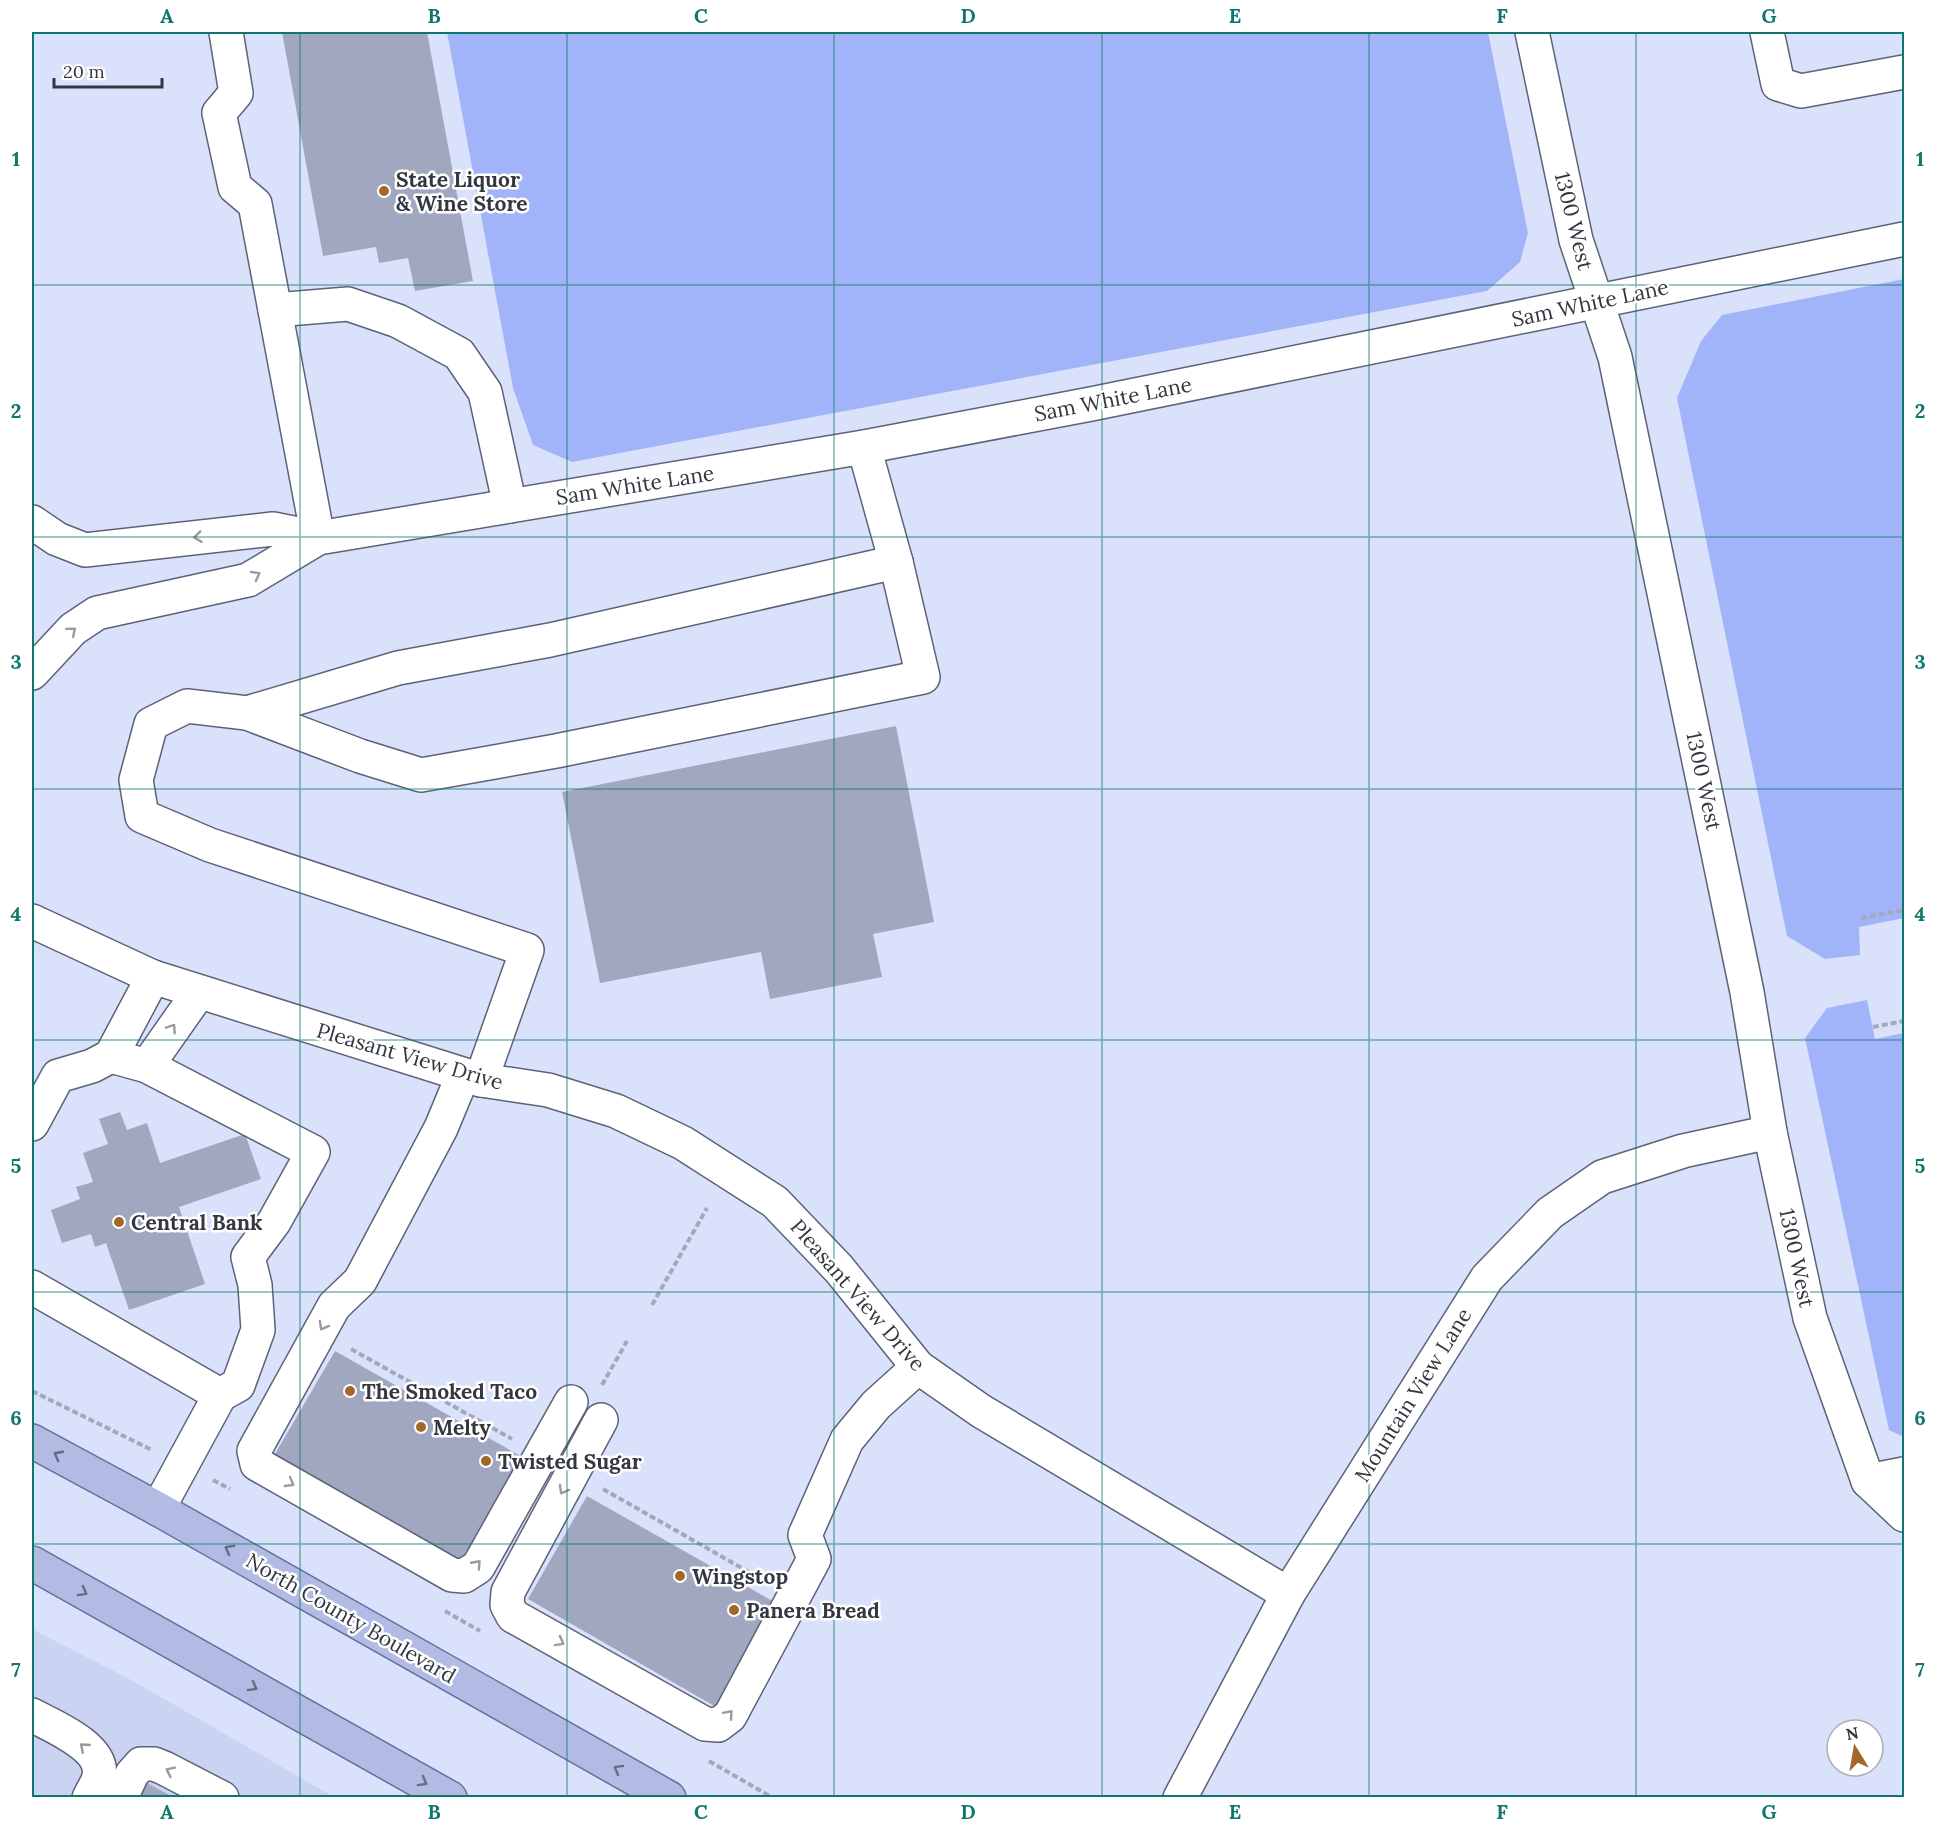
<svg xmlns="http://www.w3.org/2000/svg" width="1936" height="1829" font-family="Lora,serif">
	<style>
		.built { fill: #cad4f2 }
		.green { fill: #a1b4f9 }
		.building { fill: #a0a7bf }
		.lines { fill: none; stroke-linecap: round; stroke-linejoin: round }
		.minor-casing { stroke: #5c6277; stroke-width: 36 }
		.major-casing { stroke: #63709f; stroke-width: 36 }
		.path { stroke: #a3a8bc; stroke-width: 4; stroke-dasharray: 6 3; stroke-linecap: butt }
		.minor { stroke: #fff; stroke-width: 33 }
		.major { stroke: #b1bbe4; stroke-width: 33 }
		.oneway { stroke: #9a9ba0 }
		.oneway2 { stroke: #666c82 }
		.grid { fill: none; stroke: #0f766e; stroke-width: 1.5; stroke-opacity: 0.55 }
		.poi-dot { fill: #a3672a; stroke: #fff; stroke-width: 2 }
		.labels { text-anchor: middle; dominant-baseline: central; stroke-width: 5; stroke-linejoin: round; paint-order: stroke }
		.poi-label { font-size: 21px; font-weight: bold; fill: #343740; stroke: #fff; text-anchor: start }
		.street-label { font-size: 21px; fill: #343740; stroke: #fff }
		.neatline { fill: none; stroke: #0f766e; stroke-width: 2 }
		.grid-label { font-size: 20px; text-anchor: middle; font-weight: bold; fill: #0f766e }
	</style>
	<rect width="100%" height="100%" fill="#dae1fa"/>
	<path class="built" d="M32,1629L133,1681L334,1797H32Z"/>
	<g class="green">
		<path d="M447,32H1488L1528,233L1520,262L1487,291L572,462L533,445L513,388Z"/>
		<path d="M1904,279V918L1859,927L1860,955L1825,959L1787,936L1677,398L1701,341L1722,315Z"/>
		<path d="M1867,1000L1875,1039L1904,1033V1437L1889,1430L1805,1038L1827,1008Z"/>
	</g>
	<g class="building">
		<path d="M282,32H427L473,281L415,291L408,258L379,263L376,247L323,256Z"/>
		<path d="M896,726L934,922L873,934L882,977L770,999L761,952L600,983L562,792Z"/>
		<path d="M120,1112L127,1130L147,1123L160,1163L245,1134L261,1179L179,1207L205,1284L129,1310L106,1243L95,1247L91,1234L62,1243L51,1210L80,1199L76,1187L93,1182L83,1153L108,1144L99,1119Z"/>
		<path d="M335,1351L524,1458L464,1562L275,1454Z"/>
		<path d="M587,1496L776,1603L716,1707L528,1599Z"/>
		<path d="M147,1783L175,1798H139Z"/>
	</g>
	<g class="lines">
		<defs>
			<g id="minor">
				<path d="M226,32L236,93L219,113L235,187L255,204L318,538"/>
				<path d="M1532,32L1576,240L1615,357L1747,992L1770,1132L1810,1318L1868,1481L1904,1515"/>
				<path d="M1767,32L1778,84L1801,91L1904,72"/>
				<path d="M275,310L348,304L398,321L459,354L485,392L510,506"/>
				<path d="M32,522L57,539L85,550L273,529L318,538"/>
				<path d="M32,673L73,629L97,613L248,580L318,538L864,447L1091,404L1904,239"/>
				<path d="M247,713L398,668L550,640L896,562"/>
				<path d="M32,921L153,977L481,1080L548,1090L616,1111L683,1143L775,1202L839,1269L918,1367L981,1411L1288,1594"/>
				<path d="M147,1066L199,992"/>
				<path d="M463,1075L441,1128L360,1281L334,1306L254,1451L257,1464L452,1575L464,1576L478,1567L571,1402"/>
				<path d="M481,1080L527,950L210,845L142,816L136,780L151,724L187,706L247,713L360,756L421,775L556,751L923,677L896,562L864,447"/>
				<path d="M32,1124L58,1076L92,1066L111,1056L153,977"/>
				<path d="M32,1287L220,1395L238,1385L258,1330L255,1285L248,1257L274,1222L313,1152L147,1066L111,1056"/>
				<path d="M601,1420L508,1592L507,1605L513,1616L705,1724L718,1725L730,1716L814,1559L805,1535L847,1440L876,1405L918,1367"/>
				<path d="M1868,1481L1904,1474"/>
				<path d="M158,1509L220,1395"/>
				<path d="M32,1715C52,1726 105,1747 99,1776C98,1783 92,1791 89,1798"/>
				<path d="M121,1798L132,1774L141,1764H154L164,1768L222,1798"/>
				<path d="M1180,1798L1288,1594L1487,1278L1550,1213L1602,1177L1683,1151L1770,1132"/>
			</g>
			<g id="major">
				<path d="M32,1441L158,1509L669,1798"/>
				<path d="M32,1563L450,1798"/>
			</g>
		</defs>
		<use href="#minor" class="minor-casing"/>
		<use href="#major" class="major-casing"/>
		<g class="path">
			<path d="M1861,918L1904,910"/>
			<path d="M1873,1027L1904,1021"/>
			<path d="M652,1305L707,1208"/>
			<path d="M351,1349L512,1439"/>
			<path d="M602,1385L627,1341"/>
			<path d="M32,1391L152,1450"/>
			<path d="M213,1480L230,1489"/>
			<path d="M603,1489L763,1580"/>
			<path d="M445,1611L480,1631"/>
			<path d="M709,1761L773,1798"/>
		</g>
		<use href="#minor" class="minor"/>
		<use href="#major" class="major"/>
	</g>
	<defs><path id="oneway-chevron" d="M-2-3.5L2.5 0L-2 3.5" fill="none" stroke-width="1.6" stroke-linecap="round" stroke-linejoin="round" transform="scale(1.5)"/></defs>
	<g class="oneway">
		<use href="#oneway-chevron" transform="translate(198 537) rotate(173)"/>
		<use href="#oneway-chevron" transform="translate(256 575) rotate(-29)"/>
		<use href="#oneway-chevron" transform="translate(72 631) rotate(-40)"/>
		<use href="#oneway-chevron" transform="translate(172 1028) rotate(-56)"/>
		<use href="#oneway-chevron" transform="translate(323 1326) rotate(119)"/>
		<use href="#oneway-chevron" transform="translate(290 1483) rotate(30)"/>
		<use href="#oneway-chevron" transform="translate(563 1490) rotate(119)"/>
		<use href="#oneway-chevron" transform="translate(477 1564) rotate(-48)"/>
		<use href="#oneway-chevron" transform="translate(560 1642) rotate(29)"/>
		<use href="#oneway-chevron" transform="translate(729 1714) rotate(-49)"/>
		<use href="#oneway-chevron" transform="translate(84 1747) rotate(-139)"/>
		<use href="#oneway-chevron" transform="translate(170 1771) rotate(-154)"/>
	</g>
	<g class="oneway2">
		<use href="#oneway-chevron" transform="translate(58 1455) rotate(-152)"/>
		<use href="#oneway-chevron" transform="translate(229 1549) rotate(-151)"/>
		<use href="#oneway-chevron" transform="translate(83 1592) rotate(29)"/>
		<use href="#oneway-chevron" transform="translate(253 1687) rotate(29)"/>
		<use href="#oneway-chevron" transform="translate(618 1769) rotate(-151)"/>
		<use href="#oneway-chevron" transform="translate(423 1782) rotate(29)"/>
	</g>
	<path class="grid" d="M300,32V1798M567,32V1798M834,32V1798M1102,32V1798M1369,32V1798M1636,32V1798M32,285H1904M32,537H1904M32,789H1904M32,1040H1904M32,1292H1904M32,1544H1904"/>
	<g class="poi-dot">
		<circle cx="384" cy="191" r="6"/>
		<circle cx="119" cy="1222" r="6"/>
		<circle cx="350" cy="1391" r="6"/>
		<circle cx="421" cy="1427" r="6"/>
		<circle cx="486" cy="1461" r="6"/>
		<circle cx="680" cy="1576" r="6"/>
		<circle cx="734" cy="1610" r="6"/>
	</g>
	<g class="labels">
		<g class="poi-label">
			<text x="396" y="179">State Liquor<tspan x="396" dy="24">&amp; Wine Store</tspan></text>
			<text x="131" y="1222">Central Bank</text>
			<text x="362" y="1391">The Smoked Taco</text>
			<text x="433" y="1427">Melty</text>
			<text x="498" y="1461">Twisted Sugar</text>
			<text x="692" y="1576">Wingstop</text>
			<text x="746" y="1610">Panera Bread</text>
		</g>
		<g class="street-label">
			<text transform="translate(1574 221) rotate(76)">1300 West</text>
			<text transform="translate(1590 303) rotate(-12)">Sam White Lane</text>
			<text transform="translate(1113 399) rotate(-11)">Sam White Lane</text>
			<text transform="translate(635 485) rotate(-9)">Sam White Lane</text>
			<text transform="translate(1704 781) rotate(78)">1300 West</text>
			<text transform="translate(410 1056) rotate(16)">Pleasant View Drive</text>
			<text transform="translate(1797 1258) rotate(78)">1300 West</text>
			<text transform="translate(858 1295) rotate(49)">Pleasant View Drive</text>
			<text transform="translate(1413 1395) rotate(-58)">Mountain View Lane</text>
			<text transform="translate(351 1618) rotate(30)">North County Boulevard</text>
		</g>
	</g>
	<rect width="1936" height="1829" fill="none" stroke="#ffffff" stroke-width="66"/>
	<g transform="translate(1855 1748) rotate(349)"><circle r="28" fill="#ffffff" stroke="#aeafb3" stroke-width="1.5"/>
	<path d="M0-4.5L10 22L0 15L-10 22Z" fill="#a3672a"/>
	<text y="-9" font-size="16" font-weight="bold" text-anchor="middle" fill="#343740">N</text>
	</g>
	<path d="M54 78v9h108v-9" fill="none" stroke="#343740" stroke-width="3"/>
	<text x="63" y="78" font-size="18" fill="#343740" stroke="#ffffff" stroke-width="4.5" paint-order="stroke">20 m</text>
	<rect x="33" y="33" width="1870" height="1763" class="neatline"/>
	<g class="grid-label">
		<text x="167" y="23">A</text>
		<text x="434" y="23">B</text>
		<text x="701" y="23">C</text>
		<text x="968" y="23">D</text>
		<text x="1235" y="23">E</text>
		<text x="1502" y="23">F</text>
		<text x="1769" y="23">G</text>
		<text x="16" y="166">1</text>
		<text x="1920" y="166">1</text>
		<text x="16" y="418">2</text>
		<text x="1920" y="418">2</text>
		<text x="16" y="669">3</text>
		<text x="1920" y="669">3</text>
		<text x="16" y="921">4</text>
		<text x="1920" y="921">4</text>
		<text x="16" y="1173">5</text>
		<text x="1920" y="1173">5</text>
		<text x="16" y="1425">6</text>
		<text x="1920" y="1425">6</text>
		<text x="16" y="1677">7</text>
		<text x="1920" y="1677">7</text>
		<text x="167" y="1819">A</text>
		<text x="434" y="1819">B</text>
		<text x="701" y="1819">C</text>
		<text x="968" y="1819">D</text>
		<text x="1235" y="1819">E</text>
		<text x="1502" y="1819">F</text>
		<text x="1769" y="1819">G</text>
	</g>
</svg>
